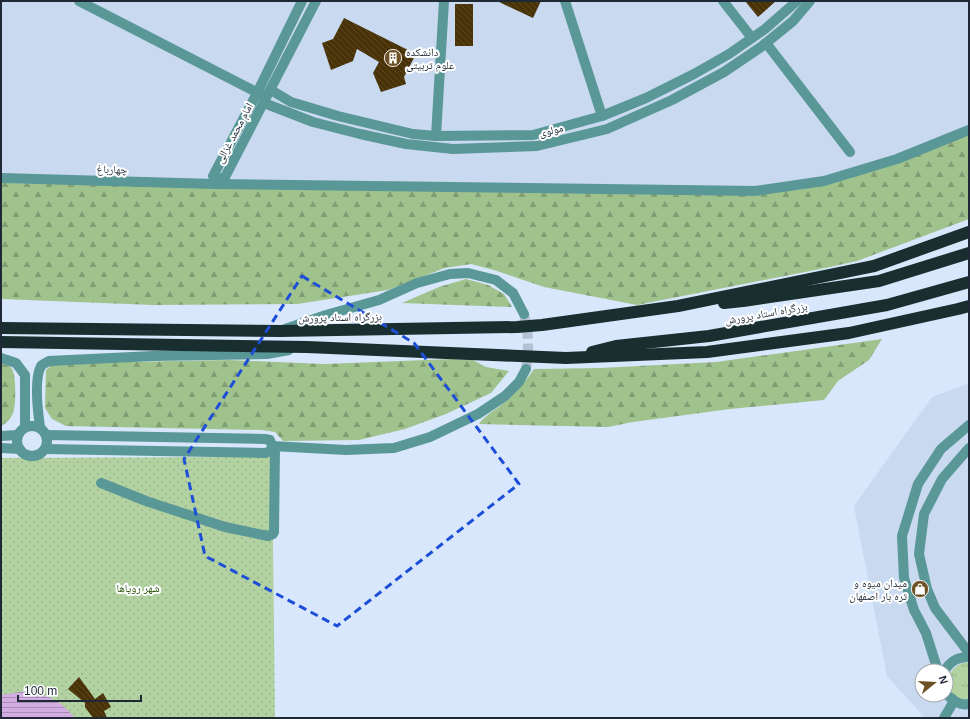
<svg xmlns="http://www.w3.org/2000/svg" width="970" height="719" font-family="Helvetica,'Noto Naskh Arabic',sans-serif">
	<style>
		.built { fill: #c8d9f0; fill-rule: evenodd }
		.grass { fill: url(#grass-tufts) }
		.forest { fill: url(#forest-firs) }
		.park { fill: url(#park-dots) }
		.water { fill: url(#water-rules) }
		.building { fill: url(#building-back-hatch) }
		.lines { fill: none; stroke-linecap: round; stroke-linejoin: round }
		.minor-tunnel { stroke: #b3c1d3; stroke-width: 10; stroke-dasharray: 10 5; stroke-linecap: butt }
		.minor { stroke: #5a9797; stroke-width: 10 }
		.highway { stroke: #192f2f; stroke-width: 12 }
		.marked { fill: none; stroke: #1d4ed8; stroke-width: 3; stroke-dasharray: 8 5; stroke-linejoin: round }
		.labels { text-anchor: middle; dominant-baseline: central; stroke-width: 4; stroke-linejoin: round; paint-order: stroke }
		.poi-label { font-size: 11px; fill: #1f2835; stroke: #fff; text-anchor: start }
		.street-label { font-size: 11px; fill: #1f2835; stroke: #fff }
		.park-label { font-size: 11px; fill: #244e00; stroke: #fff }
	</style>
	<defs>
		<pattern id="grass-tufts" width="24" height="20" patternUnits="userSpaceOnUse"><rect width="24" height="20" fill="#b2d3a1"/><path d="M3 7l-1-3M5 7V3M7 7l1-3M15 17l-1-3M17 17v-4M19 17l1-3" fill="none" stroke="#99b58b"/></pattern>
		<pattern id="forest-firs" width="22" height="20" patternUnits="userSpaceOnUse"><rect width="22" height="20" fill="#a0c38e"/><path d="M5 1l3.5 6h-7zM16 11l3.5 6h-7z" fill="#829e75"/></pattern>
		<pattern id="park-dots" width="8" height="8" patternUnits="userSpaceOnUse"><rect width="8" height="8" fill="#b2d3a1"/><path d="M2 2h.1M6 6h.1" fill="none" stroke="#99b58b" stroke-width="1.8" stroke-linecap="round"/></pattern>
		<pattern id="water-rules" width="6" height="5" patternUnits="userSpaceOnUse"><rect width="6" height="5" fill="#d1ade1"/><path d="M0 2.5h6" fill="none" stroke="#a98db7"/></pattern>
		<pattern id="building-back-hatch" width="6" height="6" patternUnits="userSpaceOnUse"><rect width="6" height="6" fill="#4a3207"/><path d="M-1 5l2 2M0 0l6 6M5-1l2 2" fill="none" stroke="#5b4723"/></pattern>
	</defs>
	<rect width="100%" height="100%" fill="#d8e7fb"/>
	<g class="built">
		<path d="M1,1H969V132L825,182L730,192L1,183Z"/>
		<path d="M969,383V718H925L887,676L854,506L932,397ZM922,671H946V695H922Z"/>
	</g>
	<path class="grass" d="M963,663H969V699C946,702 939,672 963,663Z"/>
	<g class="forest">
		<path d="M969,132V219L857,261L830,267L637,305L544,287L497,271L471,264L445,268L388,290L297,304L153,305L1,299V183L730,192L825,182Z"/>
		<path d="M466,279L488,285L504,294L512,307L402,303L439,287Z"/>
		<path d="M882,339L869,360L838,381L824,400L730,409L633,422L608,427L479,424C486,414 496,410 505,402C517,392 526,381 534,369L600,368L716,362Z"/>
		<path d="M452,359L473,360L486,367L509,371L491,393L446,414L405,429L359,440L283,441L275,432L262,430L66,426L52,419L45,408L46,370L52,365L72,363L229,360L324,364Z"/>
		<path d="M1,364C5,364 10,365 12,369C16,374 16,402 14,409C13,417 7,423 1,426Z"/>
	</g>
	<path class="park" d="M272,457L275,718H1V458Z"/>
	<path class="water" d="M25,691C49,695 58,699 75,718H1V695Z"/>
	<g class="building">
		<path d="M497,1H541L533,18Z"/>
		<path d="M745,1H776L758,17Z"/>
		<rect x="455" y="4" width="18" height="42"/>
		<path d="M344,18L416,54L404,77L406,84L381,92L373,73L379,62L357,49L353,61L331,70L322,43L333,39Z"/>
		<path d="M79,677L95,699L103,693L111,707L104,711L107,718H93L85,707V703L68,689Z"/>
	</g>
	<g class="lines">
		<path class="minor-tunnel" d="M524,314C529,334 529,349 526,369"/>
		<g class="minor">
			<path d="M79,1L262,95"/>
			<path d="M302,1L257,93L213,176L224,179L316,1"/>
			<path d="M565,1L602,116"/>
			<path d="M723,1L752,38"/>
			<path d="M766,43L850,152"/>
			<path d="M271,90L291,102L338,116L413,134L436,136L533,135L602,116L646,98L694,74L729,54L765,29L797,1"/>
			<path d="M264,103L313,122L360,134L406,144L453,149L537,146L607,129L672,100L724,72L761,47L793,21L810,1"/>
			<path d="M436,136L444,1"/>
			<path d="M1,178L215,184L218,179"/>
			<path d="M215,184L755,191L824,181L897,159L969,130"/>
			<path d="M285,329L326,315L379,300L417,283L450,274L468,273L496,280L513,293L524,314"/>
			<path d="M1,358L16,363L25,375V427"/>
			<circle cx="32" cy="441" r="15"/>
			<path d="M40,427C38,413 34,379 41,366C43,364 47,362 49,361L153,356L267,354L289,350"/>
			<path d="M1,436L18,435"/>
			<path d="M272,446L346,450L394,448L430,437L478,414L505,396L519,382L526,369"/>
			<path d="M1,448L20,449"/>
			<path d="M969,448L942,479L924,514L919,554L927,589L935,608L969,653"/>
			<path d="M45,449L265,453L271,451L272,446L270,440L265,439L46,435"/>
			<path d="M101,483L146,501L225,527L268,536L273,534L274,532L275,447"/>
			<path d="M938,671L926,633L914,610L904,578L902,536L918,484L941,449L969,425"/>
			<path d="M944,671C951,661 957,657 969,657"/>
			<path d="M946,694C953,700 959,706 969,704"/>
			<path d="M944,718L954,701"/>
		</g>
		<g class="highway">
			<path d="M724,303L743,301L879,281L969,253"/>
			<path d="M1,328L280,331L517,327L542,325L678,306L874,266L969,232"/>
			<path d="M1,342L307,347L566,358L707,352L849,333L958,309L969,306"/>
			<path d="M592,352L616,346L709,336L887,305L969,282"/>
		</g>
	</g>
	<path class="marked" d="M302,276L414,343L519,484L337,626L205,556L184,459Z"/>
	<defs>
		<symbol id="building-disc" viewBox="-11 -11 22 22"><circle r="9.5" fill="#6e5124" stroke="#fff"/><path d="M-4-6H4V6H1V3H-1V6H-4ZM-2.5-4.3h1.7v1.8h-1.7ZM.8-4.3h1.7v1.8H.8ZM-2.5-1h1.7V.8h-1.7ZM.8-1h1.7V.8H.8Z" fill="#fff"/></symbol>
		<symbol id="shop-disc" viewBox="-11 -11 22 22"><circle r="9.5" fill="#6e5124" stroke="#fff"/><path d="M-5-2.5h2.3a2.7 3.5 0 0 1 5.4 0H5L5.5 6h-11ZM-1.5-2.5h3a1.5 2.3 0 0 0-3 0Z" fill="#fff"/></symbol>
	</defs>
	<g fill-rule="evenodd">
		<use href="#building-disc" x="383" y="48" width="20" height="20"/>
		<use href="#shop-disc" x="910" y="579" width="20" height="20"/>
	</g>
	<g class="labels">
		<g class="poi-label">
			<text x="406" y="52">دانشکده<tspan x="406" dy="13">علوم تربیتی</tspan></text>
			<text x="907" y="583" text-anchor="end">میدان میوه و<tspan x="907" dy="13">تره بار اصفهان</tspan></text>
		</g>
		<g class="street-label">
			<text transform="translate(551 130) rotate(-14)">مولوی</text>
			<text transform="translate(234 133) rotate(-62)">امام محمد غزالی</text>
			<text transform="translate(112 169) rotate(2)">چهارباغ</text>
			<text transform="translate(766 313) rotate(-10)">بزرگراه استاد پرورش</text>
			<text transform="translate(340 317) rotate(-1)">بزرگراه استاد پرورش</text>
		</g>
		<g class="park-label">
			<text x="138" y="588">شهر رویاها</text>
		</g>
	</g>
	<rect width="970" height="719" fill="none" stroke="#1f2835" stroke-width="4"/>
	<g transform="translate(934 683) rotate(72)"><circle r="19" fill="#ffffff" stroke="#a5a9ae"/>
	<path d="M0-3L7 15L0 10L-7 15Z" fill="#6e5124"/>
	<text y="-6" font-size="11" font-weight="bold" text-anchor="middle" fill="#1f2835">N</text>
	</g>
	<path d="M18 695v6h123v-6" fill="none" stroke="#1f2835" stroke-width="2"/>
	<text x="24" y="695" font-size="12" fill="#1f2835" stroke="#ffffff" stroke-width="3" paint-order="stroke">100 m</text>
</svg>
